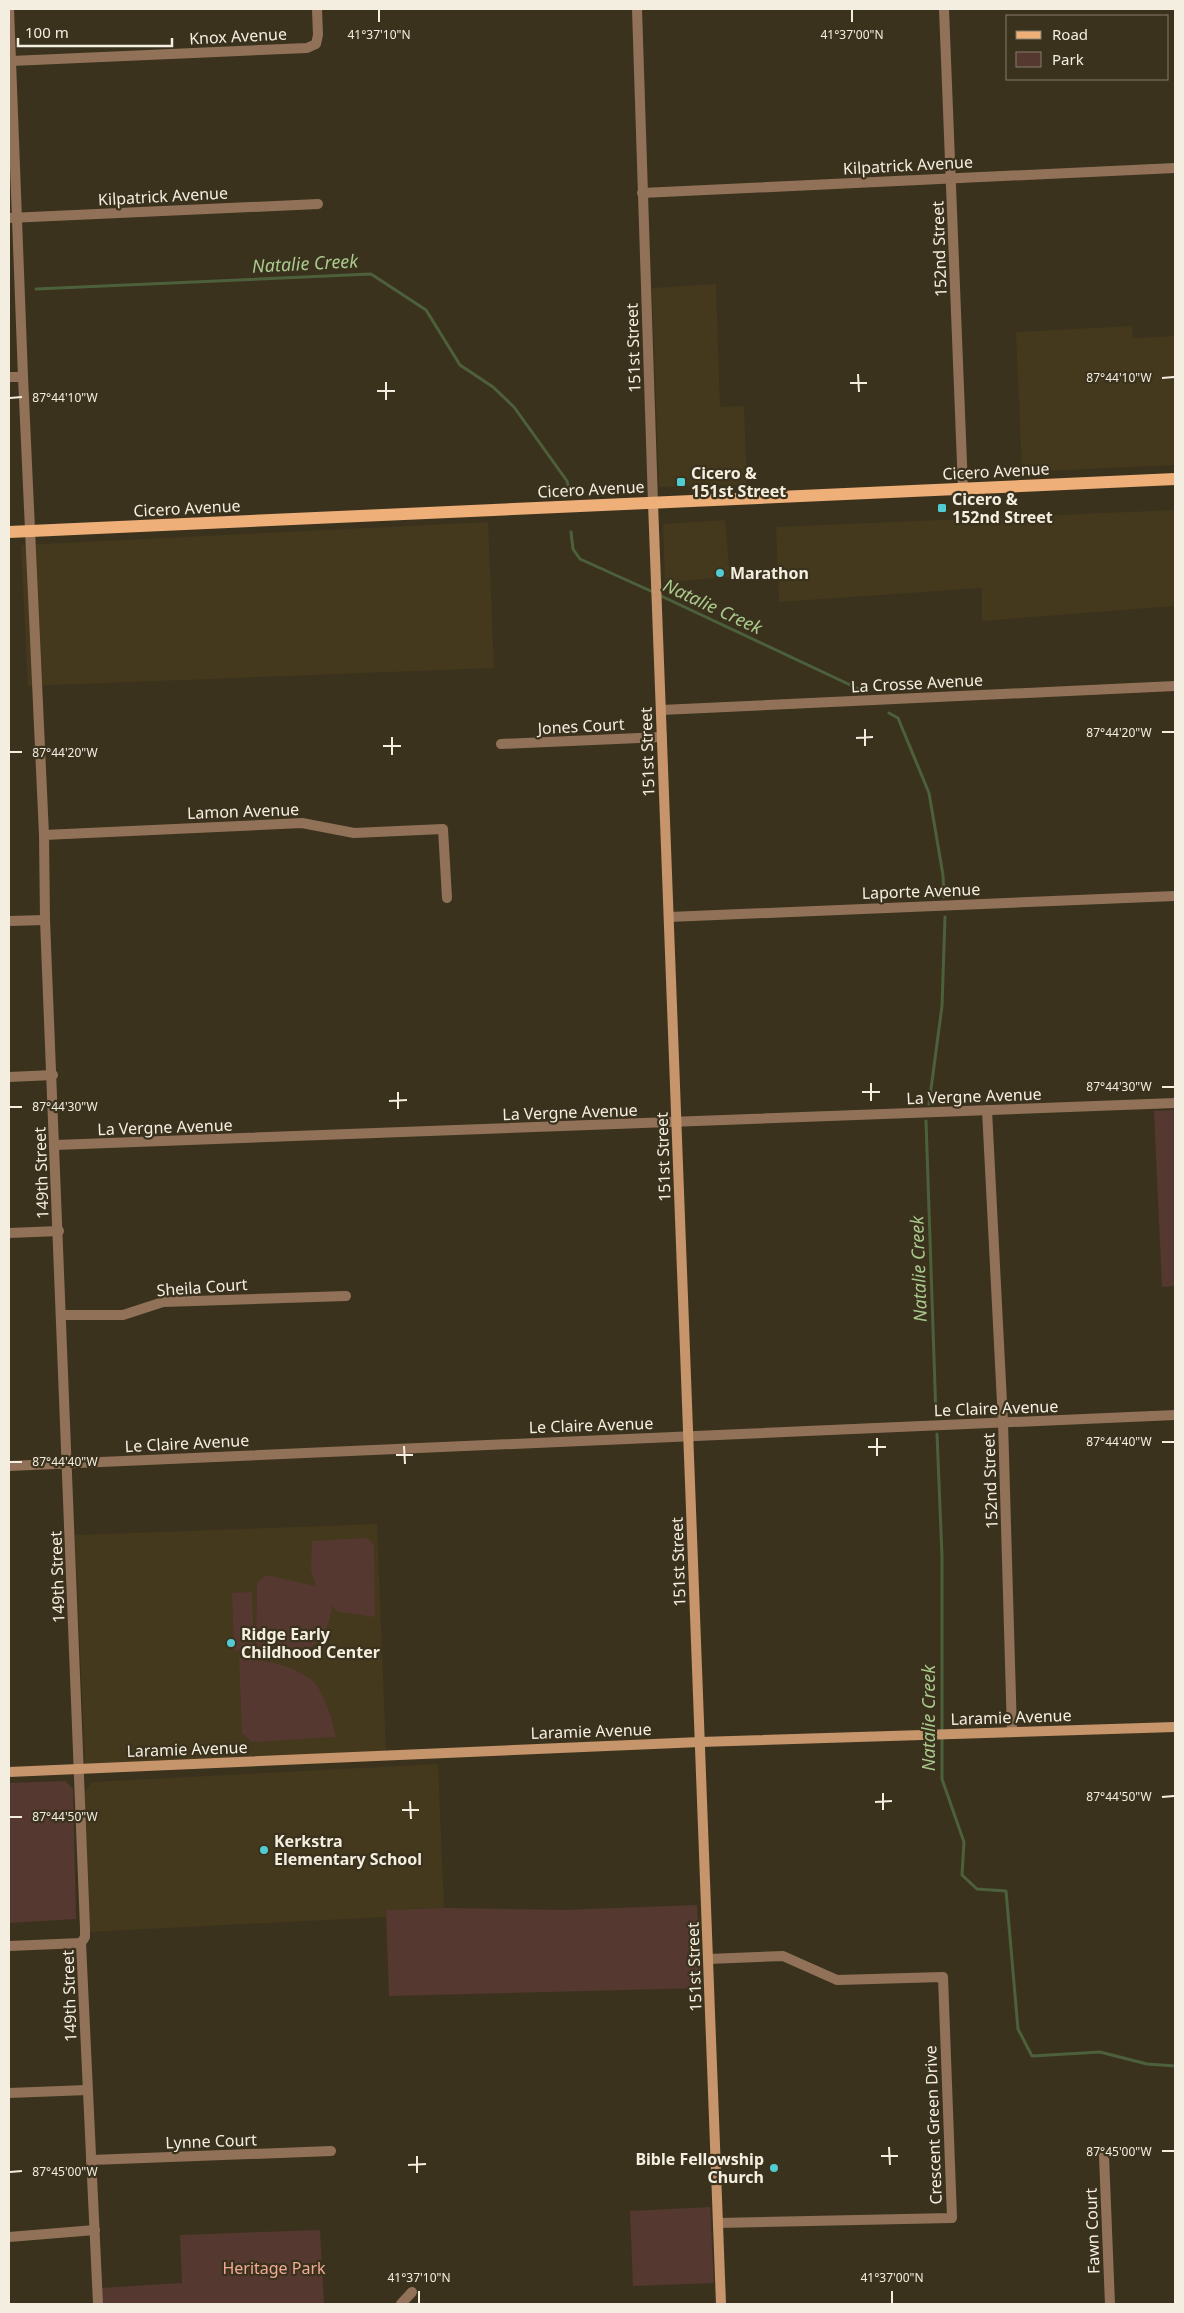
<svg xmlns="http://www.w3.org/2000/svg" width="1184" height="2313" font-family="'Noto Sans',sans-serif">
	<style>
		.built { fill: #44381d }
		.green { fill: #55382f }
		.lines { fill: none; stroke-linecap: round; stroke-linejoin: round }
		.stream { stroke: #4d603c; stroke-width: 3 }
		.street { stroke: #917258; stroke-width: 10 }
		.secondary { stroke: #c6956b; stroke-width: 10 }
		.primary { stroke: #efaf79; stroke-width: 12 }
		.ticks { fill: none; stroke: #f4eee1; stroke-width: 2 }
		.poi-dot { fill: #51ccd3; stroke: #3b321e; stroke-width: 2 }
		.labels { text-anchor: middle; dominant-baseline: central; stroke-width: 4.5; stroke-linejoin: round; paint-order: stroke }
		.street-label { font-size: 16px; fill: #f4eee1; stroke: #3b321e }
		.poi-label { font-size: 16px; font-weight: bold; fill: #f4eee1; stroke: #3b321e; text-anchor: start }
		.park-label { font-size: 16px; fill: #f2ab94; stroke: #3b321e }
		.water-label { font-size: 18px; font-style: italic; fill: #aaca8d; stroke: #3b321e }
		.ticks-label { font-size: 12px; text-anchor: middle; fill: #f4eee1; stroke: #3b321e; stroke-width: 4.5; stroke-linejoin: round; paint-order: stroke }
	</style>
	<rect width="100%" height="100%" fill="#3b321e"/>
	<g class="built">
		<path d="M716,284L720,407L744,406L747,485L659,487L652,288Z"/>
		<path d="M1132,326L1133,338L1175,336V465L1022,472L1016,332Z"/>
		<path d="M1175,510V606L982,621V588L779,602L776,527Z"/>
		<path d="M725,520L730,577L665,582L663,524Z"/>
		<path d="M488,522L494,668L28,686L21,545Z"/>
		<path d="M377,1524L386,1751L85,1764L75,1535Z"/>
		<path d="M438,1764L444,1908L386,1910V1917L89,1932L84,1793L92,1782Z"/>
	</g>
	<g class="green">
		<path d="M1175,1110V1286L1162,1287L1154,1111Z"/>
		<path d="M367,1538L374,1545L375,1617L338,1612L332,1606C326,1655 298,1655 256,1655L257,1583L266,1575L316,1586L311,1570L312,1541Z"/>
		<path d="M252,1592L254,1650H234L232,1593Z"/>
		<path d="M239,1658C264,1660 288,1663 309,1678C323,1686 333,1722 336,1737L252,1742L242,1733Z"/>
		<path d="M66,1781L73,1789L76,1919L9,1923V1783Z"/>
		<path d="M697,1905L701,1988L389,1996L386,1910L444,1908L564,1910Z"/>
		<path d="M710,2207L714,2283L633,2286L630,2211Z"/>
		<path d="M320,2230L324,2304H102L101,2288L182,2283L180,2235Z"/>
	</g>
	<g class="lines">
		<g class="stream">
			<path d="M36,289L371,274L426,310L460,365L493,387L514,407L567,481L568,485"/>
			<path d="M571,532L573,549L580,559L653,592"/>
			<path d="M659,595L861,690"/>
			<path d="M889,713L898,718L929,793L943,875L944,897"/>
			<path d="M929,1104L942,1006L945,917"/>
			<path d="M926,1121L936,1417"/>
			<path d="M937,1434L942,1556V1779L964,1842L962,1875L977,1889L1006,1891L1018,2029L1032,2056L1100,2052L1147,2064L1175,2066"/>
		</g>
		<g class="street">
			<path d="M9,9L23,377L44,835L45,920L85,1928V1937L81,1943L98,2304"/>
			<path d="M637,9L653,503"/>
			<path d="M944,9L963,489"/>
			<path d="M11,61L307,48L316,44L318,35L317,9"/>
			<path d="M642,193L1175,168"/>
			<path d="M9,218L318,204"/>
			<path d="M9,377H23"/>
			<path d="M661,710L1175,686"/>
			<path d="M501,744L662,737"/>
			<path d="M44,835L302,823L354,833L443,829L447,898"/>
			<path d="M669,917L1175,896"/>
			<path d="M9,921L45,920"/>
			<path d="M9,1077L53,1075"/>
			<path d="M987,1110L1003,1422L1012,1732"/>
			<path d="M55,1145L1175,1103"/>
			<path d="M9,1233L59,1231"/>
			<path d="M62,1315H123L163,1302L346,1296"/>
			<path d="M9,1466L1175,1415"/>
			<path d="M9,1946L81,1943"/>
			<path d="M708,1959L783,1956L837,1980L943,1977L952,2218L718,2223"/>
			<path d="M9,2093L87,2090"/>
			<path d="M1104,2156L1110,2304"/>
			<path d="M91,2160L331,2151"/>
			<path d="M9,2237L95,2230"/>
			<path d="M401,2304L412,2292"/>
		</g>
		<g class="secondary">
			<path d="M653,503L721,2304"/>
			<path d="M9,1772L700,1742L1175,1727"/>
		</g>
		<path class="primary" d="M9,532L1175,479"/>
	</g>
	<path class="ticks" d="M379,10V22M852,10V22M858,374L859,392M1162,378L1174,377M386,382V400M850,383H867M377,391H395M10,398L22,397M865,729V746M1162,732H1174M392,737V755M856,738L873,737M383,746H401M10,752H22M871,1083V1101M1162,1087H1174M398,1092V1109M862,1092H880M389,1101L407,1100M10,1107H22M877,1438V1456M1162,1442H1174M404,1446L405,1464M868,1447H886M396,1455H413M10,1462H22M883,1793V1810M1162,1797L1174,1796M410,1801L411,1819M875,1802L892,1801M402,1810H419M10,1817H22M889,2147L890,2165M1162,2151H1174M417,2156V2173M881,2156H898M408,2165L426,2164M10,2172L22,2171M419,2291V2303M892,2291V2303"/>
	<g class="poi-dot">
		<rect x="676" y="477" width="10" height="10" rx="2.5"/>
		<rect x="937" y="503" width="10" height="10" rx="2.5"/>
		<circle cx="720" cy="573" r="5"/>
		<circle cx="231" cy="1643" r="5"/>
		<circle cx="264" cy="1850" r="5"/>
		<circle cx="774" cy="2168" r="5"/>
	</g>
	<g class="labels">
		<g class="street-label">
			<text transform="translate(238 36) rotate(-3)">Knox Avenue</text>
			<text transform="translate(908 165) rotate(-3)">Kilpatrick Avenue</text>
			<text transform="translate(163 196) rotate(-3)">Kilpatrick Avenue</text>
			<text transform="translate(939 249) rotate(-92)">152nd Street</text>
			<text transform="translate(633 348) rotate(-92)">151st Street</text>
			<text transform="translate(996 471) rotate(-3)">Cicero Avenue</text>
			<text transform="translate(591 489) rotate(-3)">Cicero Avenue</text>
			<text transform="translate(187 508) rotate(-3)">Cicero Avenue</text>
			<text transform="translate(917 683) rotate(-3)">La Crosse Avenue</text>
			<text transform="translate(581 726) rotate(-3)">Jones Court</text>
			<text transform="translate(647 752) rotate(-92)">151st Street</text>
			<text transform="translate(243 811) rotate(-2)">Lamon Avenue</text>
			<text transform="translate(921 891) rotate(-2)">Laporte Avenue</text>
			<text transform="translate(974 1096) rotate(-2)">La Vergne Avenue</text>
			<text transform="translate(570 1112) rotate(-2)">La Vergne Avenue</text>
			<text transform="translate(165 1127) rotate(-2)">La Vergne Avenue</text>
			<text transform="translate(663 1157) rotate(-92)">151st Street</text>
			<text transform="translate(41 1173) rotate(-92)">149th Street</text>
			<text transform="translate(202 1287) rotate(-4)">Sheila Court</text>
			<text transform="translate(996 1408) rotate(-2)">Le Claire Avenue</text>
			<text transform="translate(591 1425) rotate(-2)">Le Claire Avenue</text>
			<text transform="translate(187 1443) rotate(-3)">Le Claire Avenue</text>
			<text transform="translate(990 1481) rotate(-92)">152nd Street</text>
			<text transform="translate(678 1562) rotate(-92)">151st Street</text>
			<text transform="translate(57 1577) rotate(-92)">149th Street</text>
			<text transform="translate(1011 1717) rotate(-2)">Laramie Avenue</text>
			<text transform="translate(591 1731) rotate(-2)">Laramie Avenue</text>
			<text transform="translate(187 1749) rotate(-2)">Laramie Avenue</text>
			<text transform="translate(694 1967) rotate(-92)">151st Street</text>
			<text transform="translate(69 1996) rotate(-92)">149th Street</text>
			<text transform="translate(933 2125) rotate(-92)">Crescent Green Drive</text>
			<text transform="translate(211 2141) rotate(-2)">Lynne Court</text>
			<text transform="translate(1092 2231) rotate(-92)">Fawn Court</text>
		</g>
		<g class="poi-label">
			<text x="691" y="473">Cicero &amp;<tspan x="691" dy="18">151st Street</tspan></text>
			<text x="952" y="499">Cicero &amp;<tspan x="952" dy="18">152nd Street</tspan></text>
			<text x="730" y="573">Marathon</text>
			<text x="241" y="1634">Ridge Early<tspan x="241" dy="18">Childhood Center</tspan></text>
			<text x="274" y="1841">Kerkstra<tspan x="274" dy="18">Elementary School</tspan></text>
			<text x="764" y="2159" text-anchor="end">Bible Fellowship<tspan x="764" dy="18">Church</tspan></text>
		</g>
		<g class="park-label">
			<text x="274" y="2268">Heritage Park</text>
		</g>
		<g class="water-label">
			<text transform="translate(305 263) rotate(-3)">Natalie Creek</text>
			<text transform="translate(713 606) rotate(25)">Natalie Creek</text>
			<text transform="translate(918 1269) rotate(-92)">Natalie Creek</text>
			<text transform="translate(928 1718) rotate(-90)">Natalie Creek</text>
		</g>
	</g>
	<g class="ticks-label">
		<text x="379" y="39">41°37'10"N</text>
		<text x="852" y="39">41°37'00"N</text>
		<text x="1119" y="382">87°44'10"W</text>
		<text x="65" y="402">87°44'10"W</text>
		<text x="1119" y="737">87°44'20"W</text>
		<text x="65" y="757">87°44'20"W</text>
		<text x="1119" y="1091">87°44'30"W</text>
		<text x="65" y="1111">87°44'30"W</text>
		<text x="1119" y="1446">87°44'40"W</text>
		<text x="65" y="1466">87°44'40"W</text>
		<text x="1119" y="1801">87°44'50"W</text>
		<text x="65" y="1821">87°44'50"W</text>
		<text x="1119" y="2156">87°45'00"W</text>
		<text x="65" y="2176">87°45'00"W</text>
		<text x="419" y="2282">41°37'10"N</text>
		<text x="892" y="2282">41°37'00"N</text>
	</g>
	<rect width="1184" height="2313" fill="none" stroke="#f4eee1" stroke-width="20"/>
	<rect x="1006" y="15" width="162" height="65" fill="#3b321e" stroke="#857d6c"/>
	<rect x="1016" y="31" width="25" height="8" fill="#efaf79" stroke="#857d6c"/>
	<text x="1052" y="40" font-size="15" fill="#f4eee1">Road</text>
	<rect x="1016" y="52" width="25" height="15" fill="#55382f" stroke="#857d6c"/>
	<text x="1052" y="65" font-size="15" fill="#f4eee1">Park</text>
	<path d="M18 38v8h154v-8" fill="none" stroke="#f4eee1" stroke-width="2.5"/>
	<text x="25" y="38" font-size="15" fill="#f4eee1" stroke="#3b321e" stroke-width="4" paint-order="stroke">100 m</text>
</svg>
